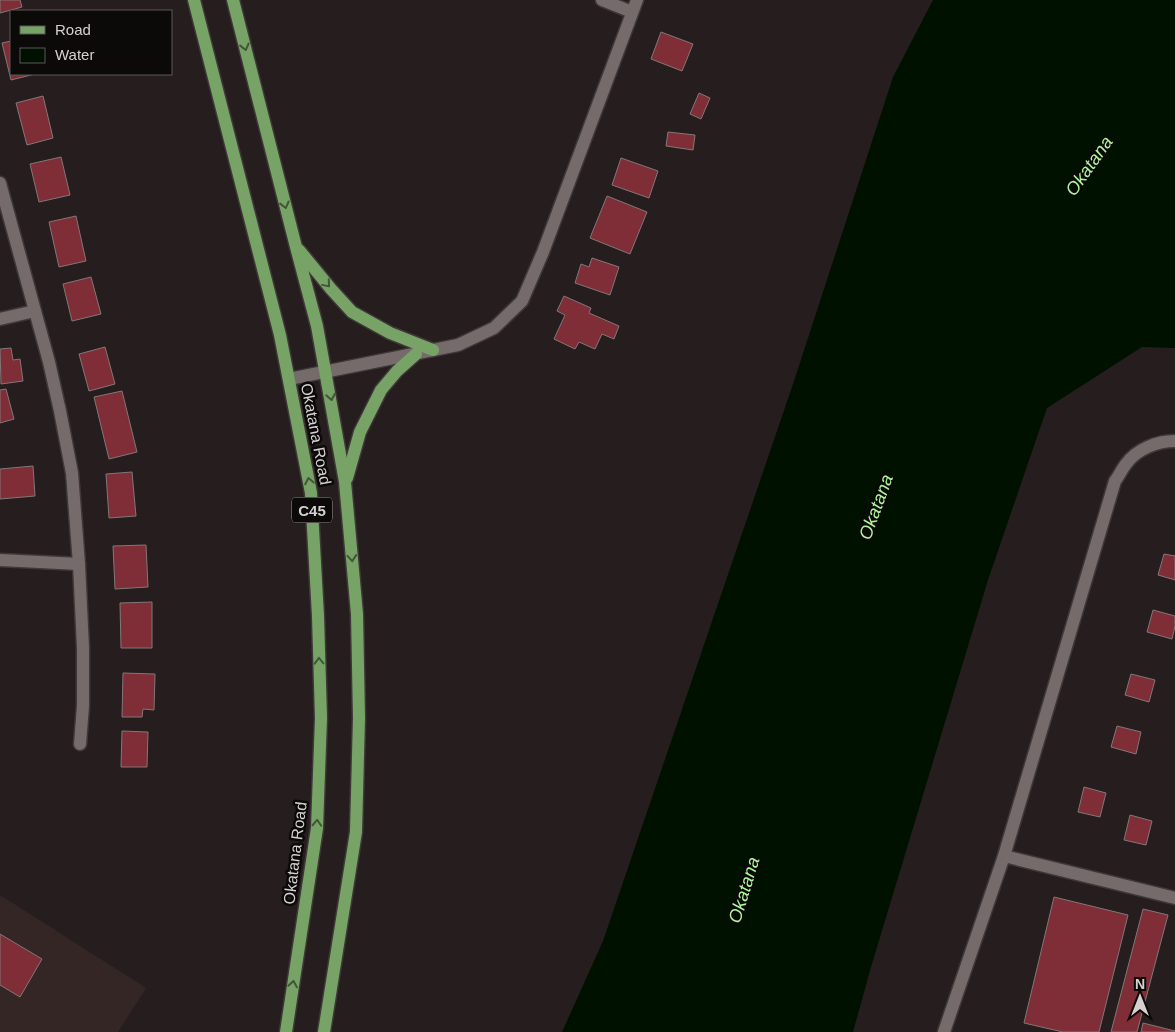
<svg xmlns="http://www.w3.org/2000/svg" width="1175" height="1032" font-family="Arial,sans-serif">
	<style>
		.built { fill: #352626 }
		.water { fill: #010 }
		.building { fill: #7f2e38; stroke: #827777 }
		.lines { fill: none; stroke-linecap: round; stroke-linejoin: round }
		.minor-casing { stroke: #3f3838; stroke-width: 15 }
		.major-casing { stroke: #3f3838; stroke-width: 15 }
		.minor { stroke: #766b6b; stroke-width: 12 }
		.major { stroke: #78a367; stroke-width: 12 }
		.oneway { stroke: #425638 }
		.labels { text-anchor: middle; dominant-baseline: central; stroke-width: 5; stroke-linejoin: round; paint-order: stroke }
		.shield { fill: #0c0909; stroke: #999494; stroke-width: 1 }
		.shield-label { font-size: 15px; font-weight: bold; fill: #d6d0d0 }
		.street-label { font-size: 16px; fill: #d6d0d0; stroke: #0c0909 }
		.water-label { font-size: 18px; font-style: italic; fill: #aef69b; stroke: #0c0909 }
	</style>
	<rect width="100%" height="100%" fill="#261e1e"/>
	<path class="built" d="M0,895L146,988L118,1032H0Z"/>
	<path class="water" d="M933,0H1175V348L1142,347L1047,408L988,580L871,967L853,1032H562L603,941L794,381L893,77Z"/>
	<g class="building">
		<path d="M0,0H20L22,7L0,13Z"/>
		<path d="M661,32L693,44L682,71L651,59Z"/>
		<path d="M11,41V74H35L11,80L2,43Z"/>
		<path d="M699,93L710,98L701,119L690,114Z"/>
		<path d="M43,96L53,138L27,145L16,103Z"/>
		<path d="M668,132L695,135L693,150L666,146Z"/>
		<path d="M61,157L70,195L39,202L30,164Z"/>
		<path d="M621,158L658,171L649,198L612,185Z"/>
		<path d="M607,196L647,212L630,254L590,238Z"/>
		<path d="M76,216L86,261L59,267L49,222Z"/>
		<path d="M592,258L619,267L610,295L575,283L581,264L589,267Z"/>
		<path d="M91,277L101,314L72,321L63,284Z"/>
		<path d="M564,296L591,308L589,313L619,326L614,339L602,334L595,349L579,342L575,349L554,339L565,315L557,311Z"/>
		<path d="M105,347L115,384L89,391L79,354Z"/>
		<path d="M11,348L13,360L20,359L23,381L1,384L0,349Z"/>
		<path d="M6,389L14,419L0,423V390Z"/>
		<path d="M122,391L137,452L109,459L94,397Z"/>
		<path d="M33,466L35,496L0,499V469Z"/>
		<path d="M132,472L136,516L109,518L106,474Z"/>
		<path d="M146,545L148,587L115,589L113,546Z"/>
		<path d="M1164,554L1175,556V580L1158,575Z"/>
		<path d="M152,602V648H121L120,603Z"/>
		<path d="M1153,610L1175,616V626L1172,639L1147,632Z"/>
		<path d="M123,673L155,674L154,710L143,709L142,717H122Z"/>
		<path d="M1131,674L1155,680L1149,702L1125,695Z"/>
		<path d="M1117,726L1141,732L1136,754L1111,747Z"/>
		<path d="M122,731L148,732L147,767H121Z"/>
		<path d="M1084,787L1106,793L1100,817L1078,812Z"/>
		<path d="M1130,815L1152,821L1146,845L1124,840Z"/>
		<path d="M1054,897L1128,915L1099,1032H1063L1024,1023Z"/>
		<path d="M1143,909L1168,915L1137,1032H1111Z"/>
		<path d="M0,934L42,959L20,997L0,985Z"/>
		<path d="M1143,1023L1175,1031V1032H1141Z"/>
	</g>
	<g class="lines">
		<defs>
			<g id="minor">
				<path d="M602,0L632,12"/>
				<path d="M0,183L49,362L60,411L72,473L79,564L83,648V706L80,744"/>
				<path d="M0,319L35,311"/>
				<path d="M289,379L458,345L494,328L522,301L543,252L637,0"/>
				<path d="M0,560L79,564"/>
				<path d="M1004,856L1175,898"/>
				<path d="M944,1032L1004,856L1115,481C1119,476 1122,469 1126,464C1137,449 1157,441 1175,441"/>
			</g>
			<g id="major">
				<path d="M194,0L280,335L311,493L318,616L321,718L317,828L286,1032"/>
				<path d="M233,0L296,247L317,326L345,482L357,614L359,718L356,832L324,1032"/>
				<path d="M299,250L331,289L352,312L390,333L433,350"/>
				<path d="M347,478L360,432L381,390L397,371L416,354"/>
			</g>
		</defs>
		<use href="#minor" class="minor-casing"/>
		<use href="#major" class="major-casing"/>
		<use href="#minor" class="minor"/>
		<use href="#major" class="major"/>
	</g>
	<defs><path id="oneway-chevron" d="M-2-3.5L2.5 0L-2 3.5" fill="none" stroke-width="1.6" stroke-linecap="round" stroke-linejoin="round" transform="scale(1.25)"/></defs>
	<g class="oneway">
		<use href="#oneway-chevron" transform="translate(245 47) rotate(76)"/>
		<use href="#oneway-chevron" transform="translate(285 205) rotate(76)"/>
		<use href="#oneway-chevron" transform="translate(327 284) rotate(50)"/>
		<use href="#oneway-chevron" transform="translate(331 397) rotate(80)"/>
		<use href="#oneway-chevron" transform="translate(309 481) rotate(-101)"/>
		<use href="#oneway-chevron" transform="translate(352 558) rotate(85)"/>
		<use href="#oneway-chevron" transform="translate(319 661) rotate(-92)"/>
		<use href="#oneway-chevron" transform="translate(317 823) rotate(-87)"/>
		<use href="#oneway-chevron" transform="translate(293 984) rotate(-81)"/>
	</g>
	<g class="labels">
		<rect class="shield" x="292" y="497.5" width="40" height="25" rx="4"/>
		<g class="shield-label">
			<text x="312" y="510">C45</text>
		</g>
		<g class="street-label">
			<text transform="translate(316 434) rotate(79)">Okatana Road</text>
			<text transform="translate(295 853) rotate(-83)">Okatana Road</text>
		</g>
		<g class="water-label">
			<text transform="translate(1089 166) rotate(-55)">Okatana</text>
			<text transform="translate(876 507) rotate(-70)">Okatana</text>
			<text transform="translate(744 890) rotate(-73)">Okatana</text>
		</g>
	</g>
	<rect x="10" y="10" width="162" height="65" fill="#0c0909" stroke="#5d5959"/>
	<rect x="20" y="26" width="25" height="8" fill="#78a367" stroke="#5d5959"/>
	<text x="55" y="35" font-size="15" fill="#d6d0d0">Road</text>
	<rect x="20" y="48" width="25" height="15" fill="#001100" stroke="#5d5959"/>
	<text x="55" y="60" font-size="15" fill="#d6d0d0">Water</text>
	<g transform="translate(1140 997)" stroke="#0c0909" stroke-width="4" paint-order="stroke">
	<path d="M0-4L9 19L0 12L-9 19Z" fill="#d6d0d0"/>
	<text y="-8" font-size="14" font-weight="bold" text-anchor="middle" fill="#d6d0d0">N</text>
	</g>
</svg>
